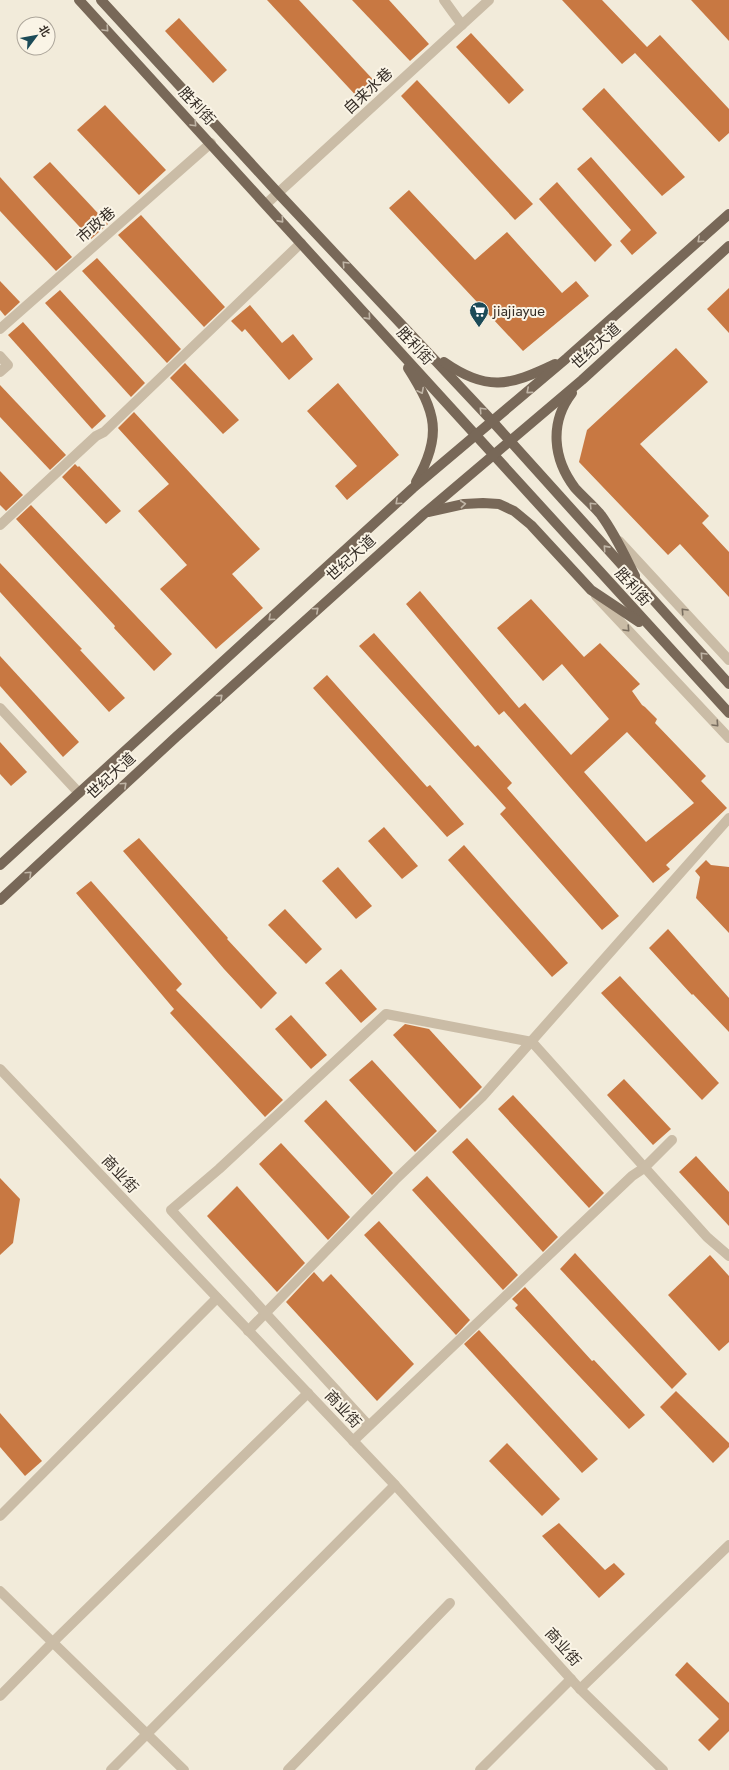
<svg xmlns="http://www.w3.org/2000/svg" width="729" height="1770" font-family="Jost,'Noto Sans SC',sans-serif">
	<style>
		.building { fill: #c87842; fill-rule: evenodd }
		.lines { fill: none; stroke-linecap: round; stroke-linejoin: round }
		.minor { stroke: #cabca6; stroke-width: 10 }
		.major { stroke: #786858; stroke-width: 10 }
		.oneway { stroke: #c0b5a6 }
		.oneway2 { stroke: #796e60 }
		.labels { text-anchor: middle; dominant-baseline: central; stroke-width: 4; stroke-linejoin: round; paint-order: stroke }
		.street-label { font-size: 15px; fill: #362e27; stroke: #faf4e6 }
		.poi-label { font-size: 15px; fill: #362e27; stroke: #faf4e6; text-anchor: start }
	</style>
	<rect width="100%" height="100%" fill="#f2ebda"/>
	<g class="building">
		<path d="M267,0H299L379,86L362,102Z"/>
		<path d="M352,0H389L429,44L410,61Z"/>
		<path d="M562,0H602L647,47L660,35L729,109V133L719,142L635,53L622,64Z"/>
		<path d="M691,0H729V41Z"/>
		<path d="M179,18L227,70L213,83L165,31Z"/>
		<path d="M471,33L524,90L509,104L456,47Z"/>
		<path d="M417,80L533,204L515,220L401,96Z"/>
		<path d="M604,88L685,177L662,196L582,109Z"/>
		<path d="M105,105L166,170L139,195L77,130Z"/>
		<path d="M591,157L657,233L632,255L620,241L631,230L577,169Z"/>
		<path d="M50,162L108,224L91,239L33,177Z"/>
		<path d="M0,177L72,257L56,271L0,211Z"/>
		<path d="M557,182L612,245L595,262L539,199Z"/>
		<path d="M409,190L475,260L507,232L562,293L576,281L589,296L523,351L389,208Z"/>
		<path d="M141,215L225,307L204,327L118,235Z"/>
		<path d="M97,258L181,349L167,363L82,271Z"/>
		<path d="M0,281L20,302L5,316L0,310Z"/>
		<path d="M729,288V333L707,309Z"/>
		<path d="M60,290L145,383L131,397L45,303Z"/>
		<path d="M250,305L282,343L293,334L313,359L289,380L245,329L242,332L231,321Z"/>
		<path d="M23,322L106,416L92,429L8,335Z"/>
		<path d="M676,348L708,382L640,444L709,516L702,523L729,552V597L680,544L668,555L579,462L587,430Z"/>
		<path d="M185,363L239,420L223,434L170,378Z"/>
		<path d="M338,383L399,455L347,500L335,486L357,466L307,411Z"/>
		<path d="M0,385L66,455L50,470L0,417Z"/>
		<path d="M134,412L260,549L232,574L263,608L216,649L160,589L187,565L138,511L169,484L118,428Z"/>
		<path d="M75,464L78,467L79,466L121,511L106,524L62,477Z"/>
		<path d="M0,471L23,495L6,511L0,505Z"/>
		<path d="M31,505L172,654L154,671L114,628L115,626L16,519Z"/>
		<path d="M0,563L82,649L80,650L125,698L109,712L0,592Z"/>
		<path d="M420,591L519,708L525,703L571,755L609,719L562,664L543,681L497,628L531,599L584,657L600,643L640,684L632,691L642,705L645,707L657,719L655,723L706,776L701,781L727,808L666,865L670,869L653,883L504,711L499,715L406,604ZM627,732L694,803L646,842L584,772Z"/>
		<path d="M374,633L475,747L478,745L512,783L507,788L619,916L602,930L500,814L506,808L359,646Z"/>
		<path d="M0,656L79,742L63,757L0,686Z"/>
		<path d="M327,675L427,787L430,785L464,824L447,837L313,688Z"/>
		<path d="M0,742L27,772L11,786L0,774Z"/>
		<path d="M384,827L418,866L402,879L368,841Z"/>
		<path d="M139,838L228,938L227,939L277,993L261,1009L224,969L123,851Z"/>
		<path d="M464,845L568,963L552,977L448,860Z"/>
		<path d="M706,860L711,865L729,867V933L696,898L700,877L695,871Z"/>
		<path d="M338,867L372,906L356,919L322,881Z"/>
		<path d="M91,881L182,984L176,990L283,1100L265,1117L170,1013L174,1009L76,893Z"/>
		<path d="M285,909L322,949L306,964L268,925Z"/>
		<path d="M668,929L729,998V1032L693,994L692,995L649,948Z"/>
		<path d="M341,969L377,1009L361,1023L325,983Z"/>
		<path d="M620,976L719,1083L702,1100L601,993Z"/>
		<path d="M291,1015L327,1055L311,1069L275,1029Z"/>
		<path d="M405,1024L429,1029L482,1087L460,1109L393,1035Z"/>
		<path d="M372,1060L437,1131L415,1152L349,1080Z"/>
		<path d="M624,1079L671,1129L653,1145L607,1095Z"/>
		<path d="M513,1095L604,1193L589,1208L498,1109Z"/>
		<path d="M326,1100L393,1173L372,1195L304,1121Z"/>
		<path d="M467,1138L558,1237L543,1252L452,1152Z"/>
		<path d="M281,1143L350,1217L328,1240L259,1164Z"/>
		<path d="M696,1156L729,1192V1226L679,1172Z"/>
		<path d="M427,1176L518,1275L503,1290L412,1190Z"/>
		<path d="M0,1178L20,1199L13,1243L0,1255Z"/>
		<path d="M237,1186L305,1263L277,1292L207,1216Z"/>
		<path d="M379,1221L470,1320L456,1335L364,1235Z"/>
		<path d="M575,1253L687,1374L672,1389L560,1269Z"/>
		<path d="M710,1255L729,1276V1342L719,1351L668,1295Z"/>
		<path d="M314,1272L323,1282L331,1274L414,1364L377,1401L286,1302Z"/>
		<path d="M525,1287L592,1361L594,1360L645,1415L629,1429L515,1308L518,1305L512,1299Z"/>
		<path d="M479,1330L598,1459L582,1473L464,1344Z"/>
		<path d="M676,1391L729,1443V1447L713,1463L660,1407Z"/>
		<path d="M0,1413L42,1461L25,1476L0,1447Z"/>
		<path d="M507,1443L560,1499L542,1516L489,1461Z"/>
		<path d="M559,1523L605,1570L614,1563L625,1574L599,1598L542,1536Z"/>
		<path d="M687,1662L729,1703V1731L709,1751L698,1740L719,1719L675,1675Z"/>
	</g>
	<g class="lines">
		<g class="minor">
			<path d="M444,0L462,25"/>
			<path d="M266,204L489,0"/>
			<path d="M0,329L211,143"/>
			<path d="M0,356L8,365L0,372"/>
			<path d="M0,525L96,436L104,432L301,243"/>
			<path d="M619,541L729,660"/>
			<path d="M596,596L729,738"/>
			<path d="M0,708L79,793"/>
			<path d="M0,1069L395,1485L580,1689L663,1770"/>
			<path d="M248,1331L395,1180L482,1097L729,818"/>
			<path d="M368,1425L171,1210L219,1169L386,1014L532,1042L707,1237L729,1256"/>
			<path d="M353,1441L632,1176L644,1168L672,1140"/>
			<path d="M0,1516L217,1298"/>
			<path d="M0,1591L184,1770"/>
			<path d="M580,1689L729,1545"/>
			<path d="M0,1696L53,1642L308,1393"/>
			<path d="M111,1770L395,1485"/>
			<path d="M288,1770L450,1603"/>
			<path d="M480,1770L571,1679"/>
		</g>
		<g class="major">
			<path d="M79,0L729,713"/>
			<path d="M101,0L278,193L493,422L729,684"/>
			<path d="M444,362C487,392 509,386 555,364"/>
			<path d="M408,368C436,412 443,435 416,482"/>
			<path d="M572,393C549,423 553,459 575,488C583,497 593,505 601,515C615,534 624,554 635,576"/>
			<path d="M428,512L464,504L483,503L499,504L514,511L531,525L591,590L639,622"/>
			<path d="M0,865L413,488L567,358L729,214"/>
			<path d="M0,900L176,737L425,513L582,380L729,246"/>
		</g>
	</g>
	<defs><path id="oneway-chevron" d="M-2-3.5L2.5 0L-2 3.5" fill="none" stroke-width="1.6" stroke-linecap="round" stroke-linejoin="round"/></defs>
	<g class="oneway">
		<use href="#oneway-chevron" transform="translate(106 29) rotate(47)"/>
		<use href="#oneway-chevron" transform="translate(194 124) rotate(47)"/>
		<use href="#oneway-chevron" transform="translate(281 220) rotate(48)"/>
		<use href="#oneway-chevron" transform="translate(700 240) rotate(138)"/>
		<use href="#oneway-chevron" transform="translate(345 264) rotate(-133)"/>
		<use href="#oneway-chevron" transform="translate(368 317) rotate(48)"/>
		<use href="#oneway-chevron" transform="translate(421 391) rotate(63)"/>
		<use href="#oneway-chevron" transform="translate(529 391) rotate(139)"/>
		<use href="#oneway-chevron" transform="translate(482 410) rotate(-133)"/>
		<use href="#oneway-chevron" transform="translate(398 502) rotate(138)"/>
		<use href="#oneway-chevron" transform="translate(463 504) rotate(-6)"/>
		<use href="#oneway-chevron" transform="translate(592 505) rotate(-134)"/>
		<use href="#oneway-chevron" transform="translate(606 548) rotate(-132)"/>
		<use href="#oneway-chevron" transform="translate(316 610) rotate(-42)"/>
		<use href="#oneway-chevron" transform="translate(271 618) rotate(138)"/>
		<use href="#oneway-chevron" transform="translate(703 655) rotate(-133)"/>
		<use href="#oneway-chevron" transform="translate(220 697) rotate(-42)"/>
		<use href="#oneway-chevron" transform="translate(124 785) rotate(-43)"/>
		<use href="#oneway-chevron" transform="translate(29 874) rotate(-43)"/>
	</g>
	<g class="oneway2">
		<use href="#oneway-chevron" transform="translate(684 611) rotate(-133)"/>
		<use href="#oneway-chevron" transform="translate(627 629) rotate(47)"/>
		<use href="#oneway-chevron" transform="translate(716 724) rotate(47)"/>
	</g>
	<defs>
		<symbol id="supermarket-pin" viewBox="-11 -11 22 30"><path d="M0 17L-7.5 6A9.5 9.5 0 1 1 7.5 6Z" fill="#1c4b58" stroke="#faf4e6"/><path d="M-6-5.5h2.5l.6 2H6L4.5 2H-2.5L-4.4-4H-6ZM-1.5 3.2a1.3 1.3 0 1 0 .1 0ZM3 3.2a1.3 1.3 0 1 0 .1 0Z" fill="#fff"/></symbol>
	</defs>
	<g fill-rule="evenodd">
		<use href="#supermarket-pin" x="468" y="300" width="22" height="30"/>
	</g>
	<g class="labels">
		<g class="street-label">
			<text transform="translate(368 91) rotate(-43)">自来水巷</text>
			<text transform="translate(197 106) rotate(47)">胜利街</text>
			<text transform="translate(96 225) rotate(-41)">市政巷</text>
			<text transform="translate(415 346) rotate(47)">胜利街</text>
			<text transform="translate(596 346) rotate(-42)">世纪大道</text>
			<text transform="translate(351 558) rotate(-42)">世纪大道</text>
			<text transform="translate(633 587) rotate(48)">胜利街</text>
			<text transform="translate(111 776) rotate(-43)">世纪大道</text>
			<text transform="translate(120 1174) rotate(47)">商业街</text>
			<text transform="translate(343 1409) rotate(47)">商业街</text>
			<text transform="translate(563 1647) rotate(48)">商业街</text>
		</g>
		<g class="poi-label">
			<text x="493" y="311">jiajiayue</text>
		</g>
	</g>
	<g transform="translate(36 36) rotate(58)"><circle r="19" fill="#faf4e6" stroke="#aca59a"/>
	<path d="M0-3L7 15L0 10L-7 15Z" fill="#1c4b58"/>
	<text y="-6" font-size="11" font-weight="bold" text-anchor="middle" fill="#362e27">北</text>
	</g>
</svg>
